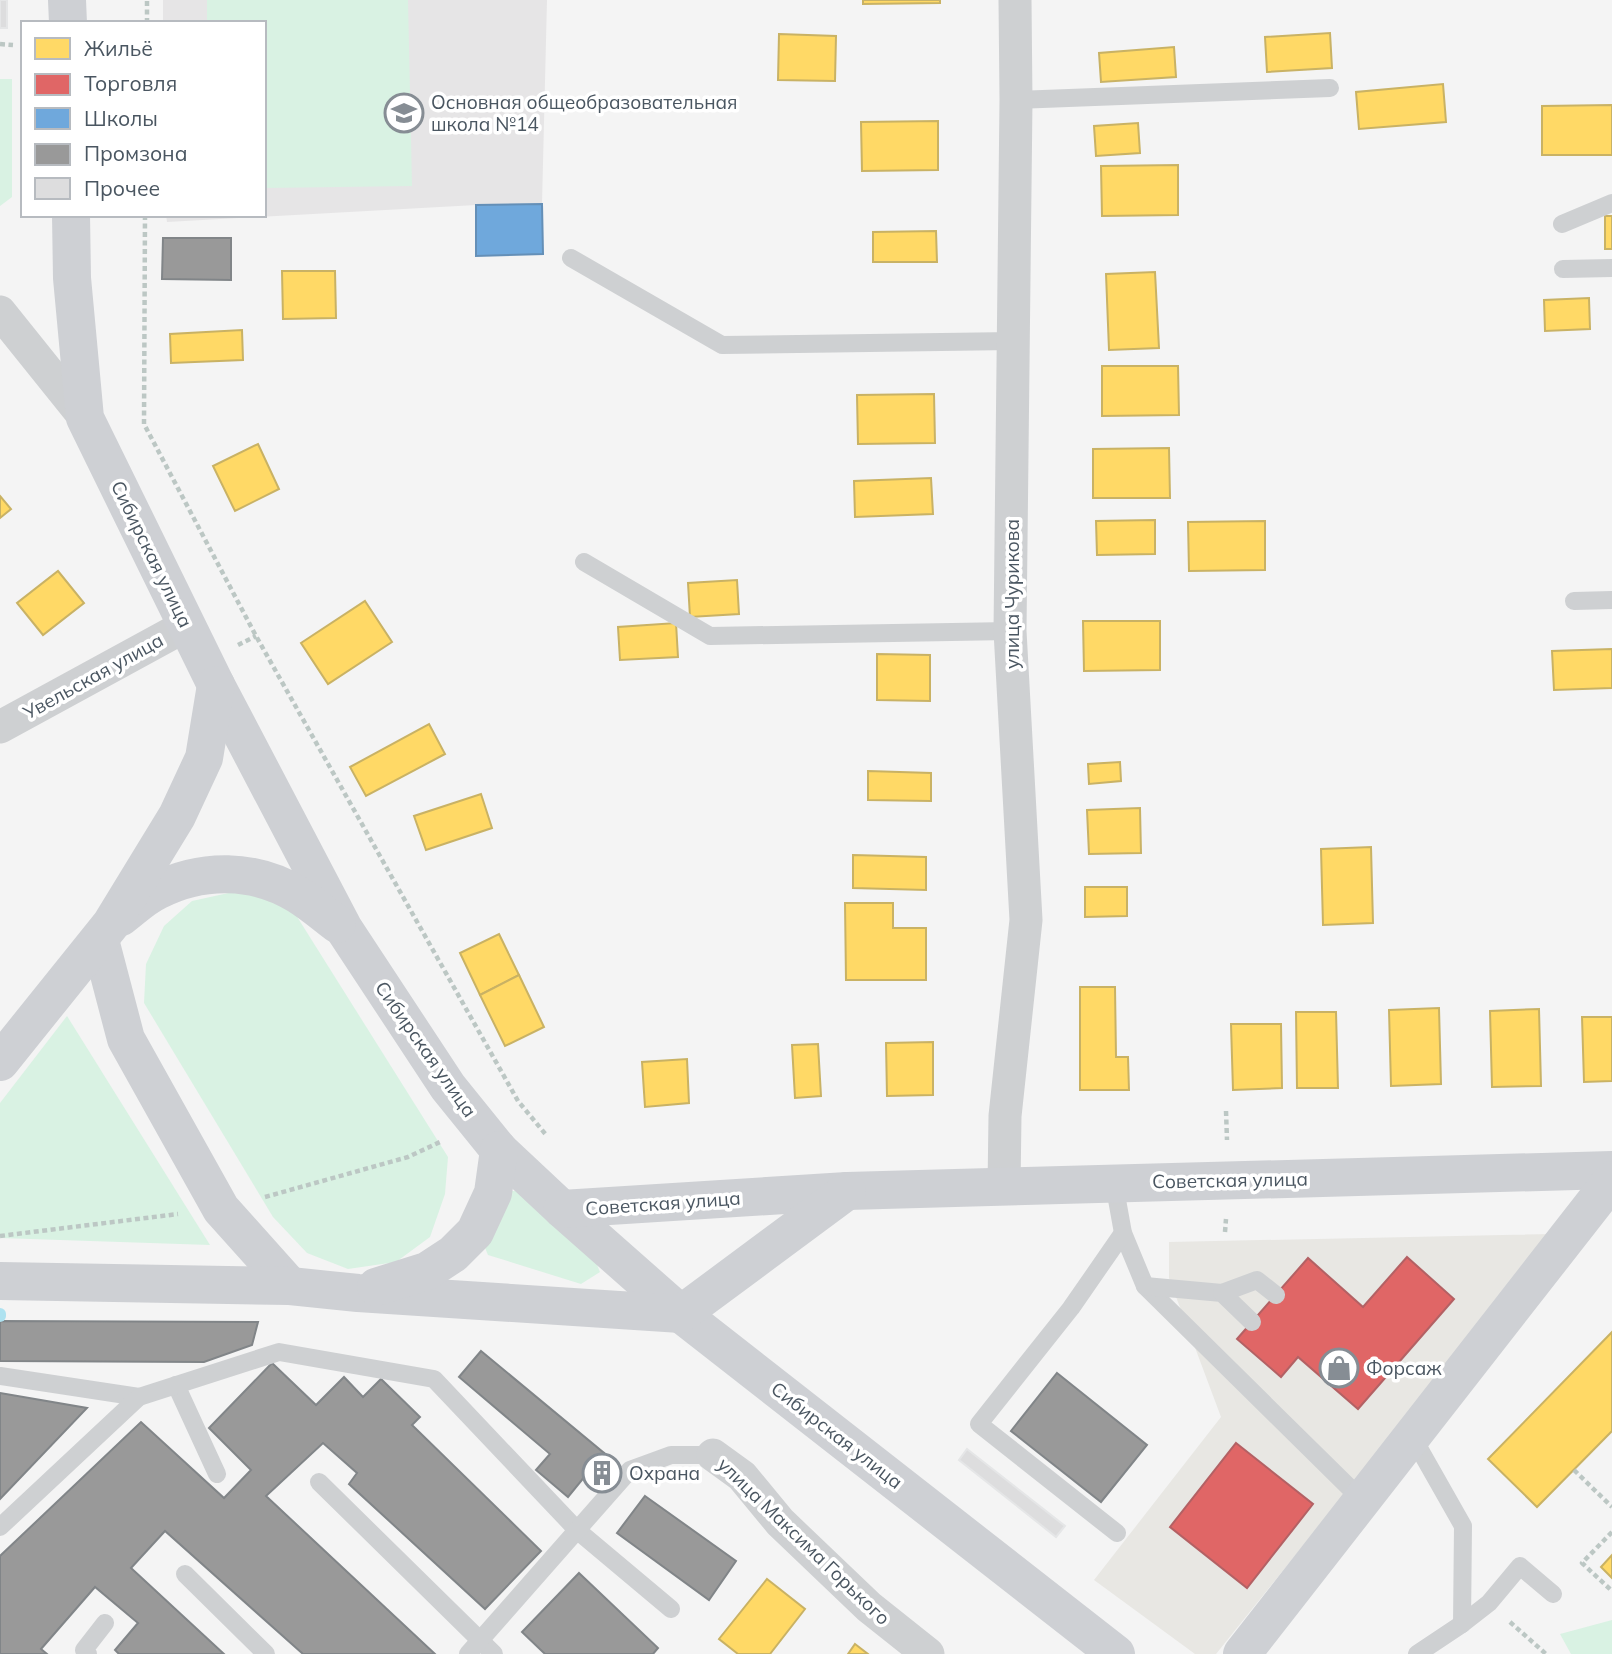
<svg xmlns="http://www.w3.org/2000/svg" width="1612" height="1654" font-family="Mulish,sans-serif">
	<style>
		.commercial { fill: #e8e7e3 }
		.education { fill: #e6e5e6 }
		.green { fill: #d9f2e3 }
		.homes { fill: #ffd966; stroke: #c9b264; stroke-width: 2 }
		.shops { fill: #e06666; stroke: #b36164; stroke-width: 2 }
		.schools { fill: #6fa8dc; stroke: #648fb7; stroke-width: 2 }
		.industry { fill: #999; stroke: #818588; stroke-width: 2 }
		.lines { fill: none; stroke-linecap: round; stroke-linejoin: round }
		.stream { stroke: #aee2f0; stroke-width: 12 }
		.building { fill: #ddddde; stroke: #e5e6e7; stroke-width: 2 }
		.path { stroke: #bcc7c4; stroke-width: 4.5; stroke-dasharray: 5 3.5; stroke-linecap: butt }
		.lane { stroke: #ced0d2; stroke-width: 18 }
		.street { stroke: #ced0d2; stroke-width: 33 }
		.secondary { stroke: #ced0d4; stroke-width: 38 }
		.labels { text-anchor: middle; dominant-baseline: central; stroke-width: 7; stroke-linejoin: round; paint-order: stroke }
		.poi-label { font-size: 19px; fill: #4a5661; stroke: #fff; text-anchor: start }
		.street-label { font-size: 19px; fill: #4a5661; stroke: #fff }
	</style>
	<rect width="100%" height="100%" fill="#f4f4f4"/>
	<path class="commercial" d="M1553,1234L1216,1654H1195L1094,1580L1221,1417L1169,1278V1242Z"/>
	<path class="education" d="M163,0H547L542,204L476,205L167,222L166,215H264V23H163Z"/>
	<g class="green">
		<path d="M207,0H408L412,186L264,188V23H207Z"/>
		<path d="M0,79H12V197L0,206Z"/>
		<path d="M233,892L266,897L296,915L448,1157L445,1194L430,1237L396,1262L348,1269L307,1253L273,1217L144,1003L146,964L164,926L192,901Z"/>
		<path d="M67,1016L210,1245L0,1238V1103Z"/>
		<path d="M509,1191H523L593,1255L600,1272L581,1284L488,1255L481,1238Z"/>
		<path d="M1612,1620V1654H1571L1560,1634Z"/>
	</g>
	<g class="homes">
		<path d="M863,0H940V3L863,4Z"/>
		<path d="M1330,33L1332,68L1267,72L1265,37Z"/>
		<path d="M779,34L836,36L835,81L778,80Z"/>
		<path d="M1174,47L1176,77L1101,82L1099,53Z"/>
		<path d="M1443,84L1446,122L1359,129L1356,92Z"/>
		<path d="M1612,105V155H1542V106Z"/>
		<path d="M938,121V170L862,171L861,122Z"/>
		<path d="M1138,123L1140,153L1096,156L1094,126Z"/>
		<path d="M1178,165V215L1102,216L1101,166Z"/>
		<rect x="1605" y="216" width="7" height="33"/>
		<path d="M936,231L937,262H873V232Z"/>
		<path d="M282,271H335L336,318L283,319Z"/>
		<path d="M1155,272L1159,348L1109,350L1106,274Z"/>
		<path d="M1589,298L1590,329L1545,331L1544,300Z"/>
		<path d="M242,330L243,360L171,363L170,334Z"/>
		<path d="M1102,366H1178L1179,415L1102,416Z"/>
		<path d="M934,394L935,443L858,444L857,395Z"/>
		<path d="M258,444L279,489L235,511L213,466Z"/>
		<path d="M1169,448L1170,498H1093V449Z"/>
		<path d="M931,478L933,514L855,517L854,481Z"/>
		<path d="M0,496L11,509L0,518Z"/>
		<path d="M1155,520V554L1097,555L1096,521Z"/>
		<path d="M1265,521V570L1189,571L1188,522Z"/>
		<path d="M58,571L84,603L43,635L17,603Z"/>
		<path d="M737,580L739,614L690,617L688,583Z"/>
		<path d="M365,601L392,642L328,684L301,643Z"/>
		<path d="M1083,621H1160V670L1084,671Z"/>
		<path d="M676,623L678,657L620,660L618,627Z"/>
		<path d="M1612,649V688L1554,690L1552,651Z"/>
		<path d="M877,654L930,655V701L877,700Z"/>
		<path d="M429,724L445,754L366,796L350,767Z"/>
		<path d="M1120,762L1121,781L1089,784L1088,764Z"/>
		<path d="M868,771L931,773V801L868,800Z"/>
		<path d="M481,794L492,828L426,850L414,816Z"/>
		<path d="M1140,808L1141,853L1089,854L1087,810Z"/>
		<path d="M1371,847L1373,923L1323,925L1321,849Z"/>
		<path d="M853,855L926,857V890L853,888Z"/>
		<path d="M1085,887H1127V916L1085,917Z"/>
		<path d="M845,903H893V928H926V980H846Z"/>
		<path d="M499,934L519,975L480,995L460,953Z"/>
		<path d="M519,975L544,1027L505,1046L480,995Z"/>
		<path d="M1080,987H1115L1116,1057H1128L1129,1090H1080Z"/>
		<path d="M1439,1008L1441,1084L1391,1086L1389,1010Z"/>
		<path d="M1539,1009L1541,1086L1492,1087L1490,1011Z"/>
		<path d="M1296,1012H1336L1338,1088H1297Z"/>
		<path d="M1582,1017H1612V1081L1584,1082Z"/>
		<path d="M1231,1024H1281L1282,1088L1233,1090Z"/>
		<path d="M933,1042V1095L887,1096L886,1043Z"/>
		<path d="M818,1044L821,1096L795,1098L792,1045Z"/>
		<path d="M687,1059L689,1103L645,1107L642,1062Z"/>
		<path d="M1612,1332V1431L1537,1507L1488,1459Z"/>
		<path d="M1612,1555V1578L1601,1567Z"/>
		<path d="M767,1579L805,1609L770,1654H738L719,1639Z"/>
		<path d="M855,1644L868,1654H848Z"/>
	</g>
	<g class="shops">
		<path d="M1407,1257L1454,1299L1358,1409L1298,1357L1281,1377L1237,1339L1308,1258L1363,1307Z"/>
		<path d="M1236,1443L1313,1504L1247,1588L1170,1527Z"/>
	</g>
	<path class="schools" d="M542,204L543,254L476,256V205Z"/>
	<g class="industry">
		<path d="M163,238H231V280L162,279Z"/>
		<path d="M0,1321L258,1322L252,1345L204,1362L0,1361Z"/>
		<path d="M481,1351L604,1453L568,1497L536,1470L550,1454L459,1377Z"/>
		<path d="M272,1363L316,1405L344,1377L363,1397L381,1379L420,1417L412,1425L541,1551L485,1609L349,1484L357,1473L323,1443L266,1496L435,1654H303L165,1531L131,1568L224,1654H119L115,1650L138,1623L95,1587L41,1649L47,1654H0V1556L141,1422L224,1498L251,1470L209,1428Z"/>
		<path d="M1057,1373L1147,1445L1101,1502L1011,1431Z"/>
		<path d="M0,1393L87,1408L0,1499Z"/>
		<path d="M604,1453L621,1467L600,1492L583,1478Z"/>
		<path d="M645,1496L736,1561L709,1600L617,1533Z"/>
		<path d="M579,1573L658,1648L653,1654H545L522,1632Z"/>
	</g>
	<g class="lines">
		<path class="stream" d="M0,1314V1316"/>
	</g>
	<g class="building">
		<rect x="0" y="0" width="7" height="28"/>
		<path d="M967,1449L1065,1526L1056,1537L959,1460Z"/>
	</g>
	<g class="lines">
		<g class="path">
			<path d="M147,23V0"/>
			<path d="M0,44L13,45"/>
			<path d="M145,215L144,424L256,636L518,1101L547,1136"/>
			<path d="M238,645L256,636"/>
			<path d="M1226,1111L1227,1140"/>
			<path d="M265,1197L408,1157L440,1142"/>
			<path d="M1225,1232L1226,1219"/>
			<path d="M0,1236L178,1214"/>
			<path d="M1574,1470L1612,1507"/>
			<path d="M1612,1532L1582,1563L1612,1591"/>
			<path d="M1510,1622L1546,1654"/>
		</g>
		<g class="lane">
			<path d="M1016,100L1330,88"/>
			<path d="M1562,224L1612,203"/>
			<path d="M571,258L722,345L1013,341"/>
			<path d="M1563,269L1612,268"/>
			<path d="M584,562L710,636L1010,631"/>
			<path d="M1574,601L1612,600"/>
			<path d="M1114,1183L1123,1233L1145,1286L1362,1500"/>
			<path d="M1145,1286L1222,1293L1252,1322"/>
			<path d="M1222,1293L1257,1280L1276,1295"/>
			<path d="M0,1376L139,1397"/>
			<path d="M176,1385L217,1474"/>
			<path d="M1412,1436L1463,1526L1462,1624"/>
			<path d="M319,1482L494,1654"/>
			<path d="M0,1527L139,1397L279,1352L434,1379L578,1531L671,1609"/>
			<path d="M1117,1533L979,1424L1071,1308L1123,1233"/>
			<path d="M185,1574L266,1654"/>
			<path d="M88,1654L84,1650L105,1623"/>
			<path d="M468,1654L630,1470L671,1455H713"/>
			<path d="M1417,1654L1462,1624L1489,1603L1520,1566L1553,1594"/>
		</g>
		<g class="street">
			<path d="M0,312L85,418"/>
			<path d="M0,727L187,625"/>
			<path d="M1004,1187L1005,1116L1026,920L1010,631L1016,100L1015,0"/>
			<path d="M713,1455L742,1476L780,1522L869,1607L928,1654"/>
		</g>
		<g class="secondary">
			<path d="M67,0L68,23"/>
			<path d="M71,215L72,278L85,418L216,685L344,929L448,1087L499,1150L562,1209L681,1314L1116,1654"/>
			<path d="M121,917C133,908 144,897 157,891C201,868 255,868 298,895C311,903 324,914 337,924"/>
			<path d="M100,940L126,1039L221,1209L290,1286"/>
			<path d="M0,1062L111,924L177,816L204,758L216,685"/>
			<path d="M562,1209L847,1191L1612,1170"/>
			<path d="M0,1281L290,1286L358,1293L681,1314L847,1191"/>
			<path d="M376,1287L427,1271L453,1254L475,1232L493,1193L499,1150"/>
			<path d="M1242,1654L1612,1180"/>
		</g>
	</g>
	<defs>
		<symbol id="school-ring" viewBox="-11 -11 22 22"><circle r="9.5" fill="#fff" stroke="#868d94" stroke-width="1.5"/><path d="M0-5L7-2L0 1L-7-2ZM-4 1L0 2.5L4 1V4Q0 6-4 4Z" fill="#868d94"/></symbol>
		<symbol id="shop-ring" viewBox="-11 -11 22 22"><circle r="9.5" fill="#fff" stroke="#868d94" stroke-width="1.5"/><path d="M-5-2.5h2.3a2.7 3.5 0 0 1 5.4 0H5L5.5 6h-11ZM-1.5-2.5h3a1.5 2.3 0 0 0-3 0Z" fill="#868d94"/></symbol>
		<symbol id="building-ring" viewBox="-11 -11 22 22"><circle r="9.5" fill="#fff" stroke="#868d94" stroke-width="1.5"/><path d="M-4-6H4V6H1V3H-1V6H-4ZM-2.5-4.3h1.7v1.8h-1.7ZM.8-4.3h1.7v1.8H.8ZM-2.5-1h1.7V.8h-1.7ZM.8-1h1.7V.8H.8Z" fill="#868d94"/></symbol>
	</defs>
	<g fill-rule="evenodd">
		<use href="#school-ring" x="382" y="91" width="44" height="44"/>
		<use href="#shop-ring" x="1317" y="1346" width="44" height="44"/>
		<use href="#building-ring" x="580" y="1451" width="44" height="44"/>
	</g>
	<g class="labels">
		<g class="poi-label">
			<text x="431" y="102">Основная общеобразовательная<tspan x="431" dy="22">школа №14</tspan></text>
			<text x="1366" y="1368">Форсаж</text>
			<text x="629" y="1473">Охрана</text>
		</g>
		<g class="street-label">
			<text transform="translate(152 554) rotate(64)">Сибирская улица</text>
			<text transform="translate(1012 594) rotate(-90)">улица Чурикова</text>
			<text transform="translate(93 676) rotate(-29)">Увельская улица</text>
			<text transform="translate(426 1049) rotate(55)">Сибирская улица</text>
			<text transform="translate(1230 1180) rotate(-1)">Советская улица</text>
			<text transform="translate(663 1203) rotate(-4)">Советская улица</text>
			<text transform="translate(837 1435) rotate(38)">Сибирская улица</text>
			<text transform="translate(804 1541) rotate(44)">улица Максима Горького</text>
		</g>
	</g>
	<rect x="21" y="21" width="245" height="196" fill="#ffffff" stroke="#b7bbc0" stroke-width="2"/>
	<rect x="35" y="38" width="35" height="21" fill="#ffd966" stroke="#b7bbc0" stroke-width="2"/>
	<text x="84" y="56" font-size="21" fill="#4a5661">Жильё</text>
	<rect x="35" y="74" width="35" height="21" fill="#e06666" stroke="#b7bbc0" stroke-width="2"/>
	<text x="84" y="91" font-size="21" fill="#4a5661">Торговля</text>
	<rect x="35" y="108" width="35" height="21" fill="#6fa8dc" stroke="#b7bbc0" stroke-width="2"/>
	<text x="84" y="126" font-size="21" fill="#4a5661">Школы</text>
	<rect x="35" y="144" width="35" height="21" fill="#999999" stroke="#b7bbc0" stroke-width="2"/>
	<text x="84" y="161" font-size="21" fill="#4a5661">Промзона</text>
	<rect x="35" y="178" width="35" height="21" fill="#ddddde" stroke="#b7bbc0" stroke-width="2"/>
	<text x="84" y="196" font-size="21" fill="#4a5661">Прочее</text>
</svg>
